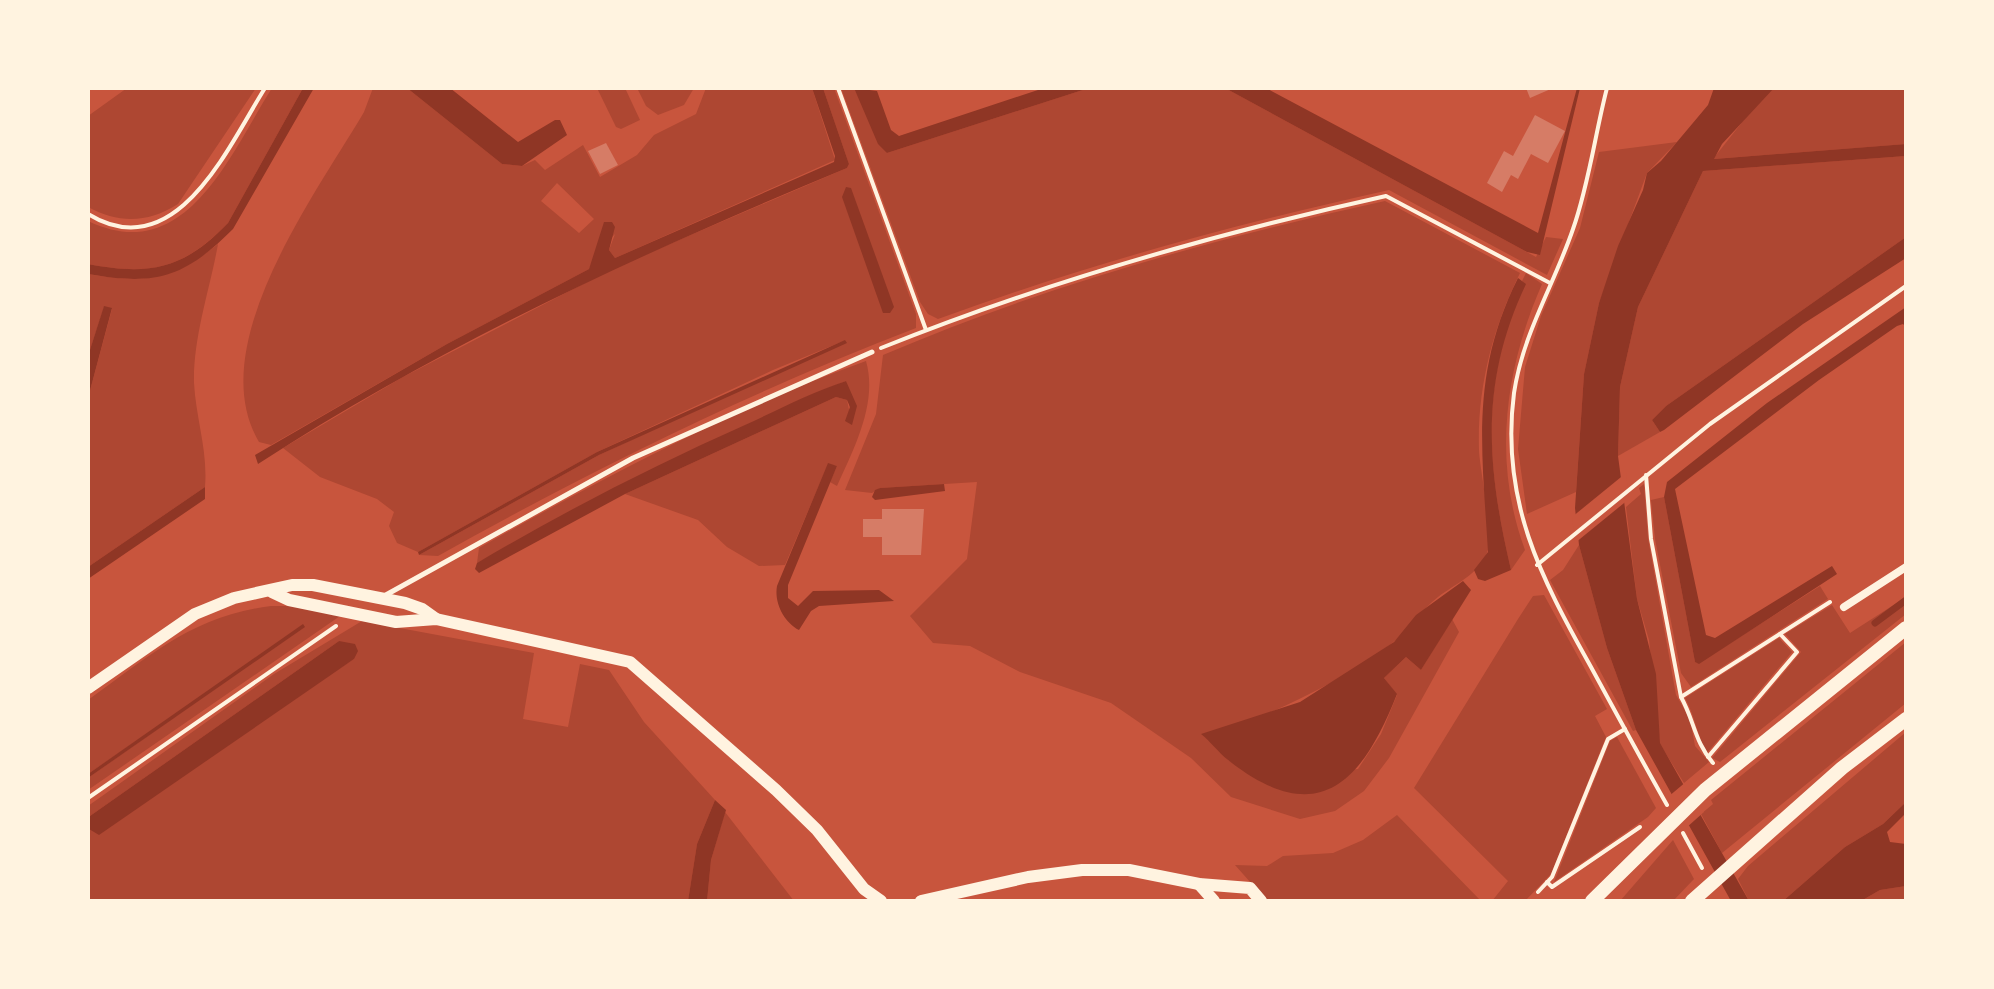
<svg xmlns="http://www.w3.org/2000/svg" width="1994" height="989" font-family="'Fira Sans Condensed',sans-serif">
	<style>
		.green { fill: #ae4732; fill-rule: evenodd }
		.water { fill: #8f3625 }
		.pier { fill: #c8553d }
		.lines { fill: none; stroke-linecap: round; stroke-linejoin: round }
		.stream { stroke: #8f3625; stroke-width: 7 }
		.building { fill: #d67c66 }
		.path { stroke: #fff3e0; stroke-width: 4 }
		.service { stroke: #fff3e0; stroke-width: 5 }
		.minor { stroke: #fff3e0; stroke-width: 8 }
		.tertiary { stroke: #fff3e0; stroke-width: 12 }
		.primary { stroke: #fff3e0; stroke-width: 14 }
	</style>
	<rect width="100%" height="100%" fill="#c8553d"/>
	<g class="green">
		<path d="M127,88H256L178,204C148,223 119,224 88,207V116Z"/>
		<path d="M272,88H303L228,223C183,269 151,276 88,264V221C186,268 230,154 272,88Z"/>
		<path d="M373,88H407L502,164L522,166L535,160L545,170L583,145L600,177L637,155L654,135L696,114L706,88H812L835,160L615,258L609,250L615,234L594,257L589,269L447,344L271,445L259,442C202,346 316,194 364,112ZM557,183L594,219L579,233L541,201Z"/>
		<path d="M597,88H625L640,120L621,129L616,127Z"/>
		<path d="M637,88H694L684,105L658,115L646,106Z"/>
		<path d="M823,88H834L916,314V328C750,392 593,469 438,556L419,555L599,455L846,340L773,370L597,452L418,552L397,543L389,526L394,512L377,499L320,477L283,448L403,377L614,268L847,168L849,164Z"/>
		<path d="M841,88H854L887,153L1089,88H1225L1536,257L1546,237L1563,239L1547,275L1389,190C1236,224 1085,265 938,319L928,314L920,302Z"/>
		<path d="M1774,88H1906V144L1713,159L1762,97Z"/>
		<path d="M1677,142L1647,173L1599,303L1584,374L1576,492L1527,514L1518,449L1525,367L1541,316L1580,228L1599,152Z"/>
		<path d="M1906,156V237L1666,406L1652,420L1660,432L1618,456L1620,387L1638,307L1703,171Z"/>
		<path d="M1385,201L1520,273C1493,327 1477,388 1479,450C1480,472 1494,535 1487,553C1479,574 1455,584 1438,597C1420,611 1408,631 1391,644C1334,687 1272,713 1207,738L1228,760L1263,781L1358,769L1381,734L1397,695L1384,678L1406,657L1421,670L1452,619L1459,632L1389,758L1364,791L1335,811L1300,819L1231,797L1191,758L1111,703L1020,672L970,646L933,643L910,616L967,559L977,482L880,488L872,493L845,490L876,414L883,355C1044,286 1213,239 1385,201Z"/>
		<path d="M218,244C210,289 193,337 194,383C196,419 208,451 205,487L88,567V398L112,309L104,307L88,356V274C145,284 172,280 218,244Z"/>
		<path d="M1526,273L1542,284C1505,369 1492,461 1525,550L1511,570C1487,468 1479,382 1525,284L1522,281Z"/>
		<path d="M866,361C878,403 854,448 837,486L830,482L837,466L828,464L785,565L759,566L727,547L698,520L625,494L836,397L847,400L852,424L846,381L806,397L477,563L479,548C603,478 732,409 866,361Z"/>
		<path d="M1644,484L1648,538L1676,695L1690,719L1695,746L1709,762L1684,783L1660,744L1649,640L1637,599L1626,507L1641,494L1639,488Z"/>
		<path d="M1664,497L1695,662L1699,663L1820,586L1828,599L1691,687L1681,673L1655,539L1651,500Z"/>
		<path d="M1579,545L1607,648L1636,730L1633,731L1550,580L1563,570Z"/>
		<path d="M1544,595L1607,709L1595,716L1606,737L1551,874L1525,901H1492L1508,881L1414,788L1518,619L1533,596Z"/>
		<path d="M1906,597V614L1720,762L1712,758L1801,652L1785,634L1832,605L1850,633Z"/>
		<path d="M271,606H292L340,616L88,790V778L304,626L88,774V700C150,656 192,616 271,606Z"/>
		<path d="M362,621L534,653L523,719L568,727L580,664L609,670L644,722L715,800L697,844L688,901H88V806L274,674ZM339,641L354,659L89,829L90,816Z"/>
		<path d="M1779,638L1792,652L1707,753C1697,736 1695,716 1685,698Z"/>
		<path d="M1906,642V703L1722,853L1701,814L1713,804L1711,800Z"/>
		<path d="M1906,732V802L1883,824L1845,847L1783,901H1749L1738,879L1748,866Z"/>
		<path d="M1617,737L1656,808L1648,817L1554,882L1610,741Z"/>
		<path d="M725,812L794,901H707L711,860Z"/>
		<path d="M1397,815L1481,901H1267L1235,865L1267,866L1283,856L1333,853L1363,840Z"/>
		<path d="M1673,840L1694,879L1673,901H1620Z"/>
		<path d="M1906,886V901H1861L1880,890Z"/>
	</g>
	<g class="water">
		<path d="M303,88H314L233,229C184,278 156,286 88,274V264C150,276 184,269 228,223Z"/>
		<path d="M407,88H450L518,142L555,120H560L567,135L522,166L502,164Z"/>
		<path d="M812,88H823L849,164L847,168C644,252 443,344 258,464L255,455L447,344L589,269L604,222H612L615,227L609,250L615,258L834,162L835,156Z"/>
		<path d="M854,88L877,91L891,130L899,136L1044,88H1089L887,153L878,144Z"/>
		<path d="M1225,88H1266L1538,233L1577,88H1580L1540,255L1527,252Z"/>
		<path d="M1714,88H1774L1722,144L1714,159L1906,144V156L1703,171L1638,307L1620,387L1618,456L1637,599L1656,674L1660,743L1749,901H1731L1636,730L1607,648L1579,545L1575,508L1584,374L1599,303L1618,246L1643,190L1647,173L1661,161L1708,105Z"/>
		<path d="M846,187L851,188L894,307L890,313H883L842,197Z"/>
		<path d="M1906,237V258L1803,324L1664,430L1660,432L1652,420L1666,406Z"/>
		<path d="M1518,278L1526,284C1479,383 1487,467 1511,570L1485,581L1478,579L1474,570L1488,552C1482,450 1470,374 1518,278Z"/>
		<path d="M104,306L112,308L88,398V356Z"/>
		<path d="M1906,307V327L1903,324L1897,326L1819,380L1675,489L1706,635L1715,638L1832,566L1837,574L1699,664L1695,662L1664,497L1667,482L1767,403Z"/>
		<path d="M845,340L847,343L599,455L419,555L418,552L597,452Z"/>
		<path d="M846,381L857,406L852,425L845,421L850,407L847,400L836,397L625,494L479,573L475,569L477,563C563,512 653,466 745,425C778,410 812,392 846,381Z"/>
		<path d="M828,463L837,466L788,585V598L798,606L813,591L879,590L894,601L819,606L811,611L799,630C784,622 774,603 777,586Z"/>
		<path d="M944,484L945,491L875,500L872,497L875,490L880,488Z"/>
		<path d="M205,487V499L88,579V567Z"/>
		<path d="M1463,581L1471,590L1421,670L1406,657L1384,678L1397,694C1362,783 1318,831 1228,760C1218,752 1211,742 1201,734L1300,702L1394,642L1416,615Z"/>
		<path d="M303,624L305,627L88,778V774Z"/>
		<path d="M339,641L355,644L358,651L354,659L99,835L89,829L90,816Z"/>
		<path d="M715,800L726,810L711,860L707,901H688L697,844Z"/>
		<path d="M1906,802V813L1887,832L1890,842L1906,844V886L1880,890L1861,901H1783L1845,847L1883,824Z"/>
	</g>
	<g class="pier">
		<path d="M1626,473L1629,499L1575,543L1572,517Z"/>
		<path d="M1687,781L1704,812L1686,828L1668,797Z"/>
	</g>
	<g class="lines">
		<path class="stream" d="M1875,623L1906,600"/>
	</g>
	<g class="building">
		<path d="M1526,88H1553L1530,98Z"/>
		<path d="M1535,115L1565,131L1548,163L1531,154L1518,179L1511,175L1502,192L1487,183L1504,151L1513,156Z"/>
		<path d="M606,143L618,165L600,174L588,151Z"/>
		<path d="M882,509H924L921,555H882V537H863V519H882Z"/>
	</g>
	<g class="lines">
		<g class="path">
			<path d="M838,88L926,330"/>
			<path d="M1607,88C1595,134 1589,184 1573,229C1554,285 1523,333 1514,393C1500,500 1541,578 1591,667C1616,713 1641,759 1667,805"/>
			<path d="M88,214C176,268 228,147 265,88"/>
			<path d="M881,348C1045,282 1214,234 1386,196L1550,283"/>
			<path d="M1646,475L1651,539L1681,697C1694,720 1695,743 1713,763"/>
			<path d="M1537,565L1710,424L1906,286"/>
			<path d="M1681,697L1830,602"/>
			<path d="M1708,757L1797,652L1780,634"/>
			<path d="M88,798L336,626"/>
			<path d="M1683,833L1702,868"/>
			<path d="M1547,882L1552,887L1640,827"/>
			<path d="M1538,892L1552,877L1608,739L1625,729"/>
		</g>
		<path class="service" d="M384,596L633,458L872,352"/>
		<path class="minor" d="M1844,607L1906,567"/>
		<g class="tertiary">
			<path d="M272,592L289,600L396,622L436,619L630,662L776,790L817,830L864,889L881,901"/>
			<path d="M88,688L195,614L234,598L292,585H313L405,603L422,609L436,619"/>
			<path d="M1199,884L1214,901"/>
			<path d="M921,901L1028,877L1082,870H1129L1199,884L1250,888L1261,901"/>
		</g>
		<g class="primary">
			<path d="M1592,901L1705,790L1906,628"/>
			<path d="M1692,901L1842,768L1906,719"/>
		</g>
	</g>
	<rect width="1994" height="989" fill="none" stroke="#fff3e0" stroke-width="180"/>
</svg>
